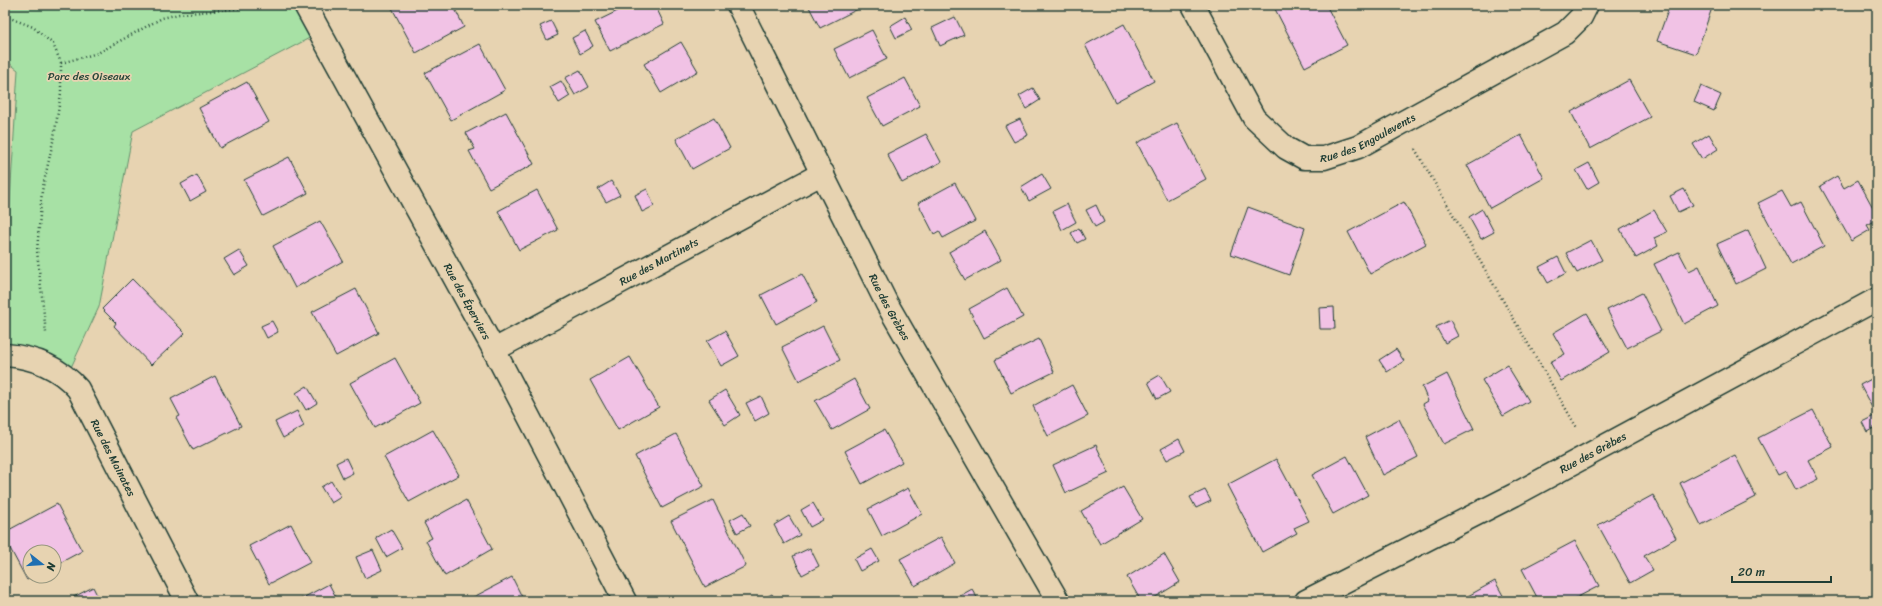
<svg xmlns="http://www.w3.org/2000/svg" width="1882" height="606" font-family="Sriracha,sans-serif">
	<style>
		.green { fill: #a7e1a5; stroke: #638f6c }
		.building { fill: #f1c2e5; stroke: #1f3d34 }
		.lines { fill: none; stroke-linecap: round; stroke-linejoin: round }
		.minor-casing { stroke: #1f3d34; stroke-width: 25 }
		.path { stroke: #1f3d34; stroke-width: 2.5; stroke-dasharray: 1 3; stroke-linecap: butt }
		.minor { stroke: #e7d3b1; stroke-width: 22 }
		.labels { text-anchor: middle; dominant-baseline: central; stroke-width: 3.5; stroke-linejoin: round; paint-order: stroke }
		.park-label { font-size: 11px; fill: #26453a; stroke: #e7d3b1 }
		.street-label { font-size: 11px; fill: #1f3d34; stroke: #e7d3b1 }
	</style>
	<rect width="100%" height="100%" fill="#e7d3b1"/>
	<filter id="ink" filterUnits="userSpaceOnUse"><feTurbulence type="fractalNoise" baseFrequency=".025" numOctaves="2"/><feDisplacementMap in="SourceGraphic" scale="8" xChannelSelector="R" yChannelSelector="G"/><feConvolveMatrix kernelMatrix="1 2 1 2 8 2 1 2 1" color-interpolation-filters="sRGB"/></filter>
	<g filter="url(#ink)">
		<path class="green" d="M5,5H305L319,33L133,131L99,307L67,376L5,355V282L18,70L5,60Z"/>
		<g class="building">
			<path d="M397,5H453L464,27L416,53L392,8Z"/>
			<path d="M630,5H655L664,24L610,51L595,22Z"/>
			<path d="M808,5H856L858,9L820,28Z"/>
			<path d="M1283,5H1326L1347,45L1305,67L1275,9Z"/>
			<path d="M1670,5H1713L1696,54L1657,41Z"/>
			<path d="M905,17L912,30L896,38L890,26Z"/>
			<path d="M955,17L964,35L940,46L932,28Z"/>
			<path d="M551,21L558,35L547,40L540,26Z"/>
			<path d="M1124,24L1154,81L1115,102L1085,45Z"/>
			<path d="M872,30L887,59L849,78L834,49Z"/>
			<path d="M585,31L593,46L580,54L572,38Z"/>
			<path d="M681,42L698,71L661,93L644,64Z"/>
			<path d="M480,44L505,90L451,120L425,73Z"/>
			<path d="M580,70L589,87L575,95L565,78Z"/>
			<path d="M905,78L920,106L882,126L867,98Z"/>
			<path d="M1629,80L1650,117L1590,149L1571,112Z"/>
			<path d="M561,81L570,96L559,103L550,87Z"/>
			<path d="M247,82L269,122L220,148L199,108Z"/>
			<path d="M1701,86L1721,95L1714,111L1694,102Z"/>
			<path d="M1033,88L1040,100L1026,109L1019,96Z"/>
			<path d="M506,112L534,164L489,188L469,151L475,149L466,133Z"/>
			<path d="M714,118L730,148L692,169L676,139Z"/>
			<path d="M1020,119L1028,135L1014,142L1005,126Z"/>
			<path d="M1177,123L1206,179L1167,200L1137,143Z"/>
			<path d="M926,134L941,162L902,183L887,154Z"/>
			<path d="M1709,134L1718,149L1702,159L1693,144Z"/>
			<path d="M1521,135L1544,178L1490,208L1467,165Z"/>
			<path d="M289,157L308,193L263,216L244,180Z"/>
			<path d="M1589,163L1599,182L1587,189L1576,170Z"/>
			<path d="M1042,174L1051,189L1029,201L1021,187Z"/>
			<path d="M197,175L206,192L190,201L181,184Z"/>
			<path d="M1837,176L1844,188L1858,180L1877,215V220L1867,225L1870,230L1851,241L1820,186Z"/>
			<path d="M611,181L620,195L606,202L598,189Z"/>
			<path d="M955,183L975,221L943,238L939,231L934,234L918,203Z"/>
			<path d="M647,189L654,206L642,212L635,195Z"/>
			<path d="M1684,189L1693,205L1678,212L1670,196Z"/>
			<path d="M537,190L558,230L519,250L498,211Z"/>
			<path d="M1782,191L1791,207L1801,202L1824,246L1791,264L1758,203Z"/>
			<path d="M1404,202L1426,244L1370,274L1348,232Z"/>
			<path d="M1067,204L1076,222L1062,230L1053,211Z"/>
			<path d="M1096,205L1104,222L1095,227L1086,210Z"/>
			<path d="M1248,207L1305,228L1289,275L1231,254Z"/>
			<path d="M1482,209L1494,232L1481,239L1469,217Z"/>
			<path d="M1654,210L1667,232L1654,238L1658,246L1636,258L1620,229Z"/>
			<path d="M320,221L343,261L295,288L273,246Z"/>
			<path d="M1079,228L1085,239L1077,243L1071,233Z"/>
			<path d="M1748,230L1766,269L1736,284L1717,244Z"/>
			<path d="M985,231L1001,260L965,280L949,252Z"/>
			<path d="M1591,240L1602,260L1577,273L1566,253Z"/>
			<path d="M239,250L249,266L234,275L224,259Z"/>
			<path d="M1679,252L1689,271L1699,266L1718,306L1684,324L1654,264Z"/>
			<path d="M1558,257L1566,273L1548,283L1539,267Z"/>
			<path d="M802,274L817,302L776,324L761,295Z"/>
			<path d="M132,279L185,333L151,365L114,326L116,323L102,309Z"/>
			<path d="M1007,288L1023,317L984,338L969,309Z"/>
			<path d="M356,289L379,333L336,356L312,312Z"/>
			<path d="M1642,293L1661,331L1627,348L1607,310Z"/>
			<path d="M1334,307L1335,329H1320L1319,308Z"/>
			<path d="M1587,313L1610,352L1561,381L1550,362L1565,354L1553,333Z"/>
			<path d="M1450,320L1458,336L1445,343L1436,327Z"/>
			<path d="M272,321L278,332L267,338L261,326Z"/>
			<path d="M823,326L840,360L799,381L782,347Z"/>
			<path d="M725,331L739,356L721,366L707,341Z"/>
			<path d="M1039,339L1054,372L1011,393L995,360Z"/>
			<path d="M1396,349L1404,361L1387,372L1379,360Z"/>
			<path d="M630,357L659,407L618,430L590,380Z"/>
			<path d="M395,358L420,403L375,428L350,383Z"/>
			<path d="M1507,365L1529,401L1503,416L1482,380Z"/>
			<path d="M1447,374L1474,429L1444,444L1423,404L1428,401L1422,387Z"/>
			<path d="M1160,375L1170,392L1157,399L1148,382Z"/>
			<path d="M215,376L241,426L193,450L176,418L180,416L171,399Z"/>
			<path d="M1877,376V426L1867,432L1862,422L1876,415L1860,385Z"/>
			<path d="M854,379L870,409L832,430L815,401Z"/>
			<path d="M1072,385L1088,416L1048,436L1033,406Z"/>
			<path d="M307,386L317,403L306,410L296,393Z"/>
			<path d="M725,390L740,415L725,425L709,400Z"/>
			<path d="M761,396L769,413L755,421L746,403Z"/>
			<path d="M1813,410L1833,447L1808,460L1818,479L1796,490L1786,471L1778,475L1758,438Z"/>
			<path d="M297,411L304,426L283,438L275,422Z"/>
			<path d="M1399,419L1418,457L1383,475L1365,437Z"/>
			<path d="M433,430L459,475L409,502L384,457Z"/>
			<path d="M884,430L902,462L862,484L845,451Z"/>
			<path d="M676,434L704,486L662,508L635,456Z"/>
			<path d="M1179,439L1185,451L1167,460L1161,449Z"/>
			<path d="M1096,445L1109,473L1066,493L1053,465Z"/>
			<path d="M1735,455L1756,497L1701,525L1680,483Z"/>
			<path d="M1347,456L1368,495L1333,514L1312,475Z"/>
			<path d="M346,458L353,473L343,478L336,463Z"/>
			<path d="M1276,459L1309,521L1294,528L1297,533L1262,552L1227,485Z"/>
			<path d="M331,481L341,497L331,503L321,487Z"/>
			<path d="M1123,487L1142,519L1100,544L1081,511Z"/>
			<path d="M908,488L922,514L882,536L868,509Z"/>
			<path d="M1205,490L1211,501L1196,508L1190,497Z"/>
			<path d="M1653,495L1676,538L1644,556L1653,570L1630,583L1598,525Z"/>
			<path d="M466,500L492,549L445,576L426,541L432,538L424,523Z"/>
			<path d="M713,500L746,566L705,587L671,521Z"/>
			<path d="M813,503L823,520L810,527L801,510Z"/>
			<path d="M57,504L82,551L54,566V552H30V576H34L27,580L5,539V532Z"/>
			<path d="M743,513L750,526L737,533L730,520Z"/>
			<path d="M789,516L800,535L784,544L774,525Z"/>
			<path d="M291,524L311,562L269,584L249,546Z"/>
			<path d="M391,529L402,548L386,557L376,538Z"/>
			<path d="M941,537L955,563L915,586L900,559Z"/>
			<path d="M1575,541L1599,586L1570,601H1539L1522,569Z"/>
			<path d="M810,548L819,566L802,575L793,556Z"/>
			<path d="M872,549L879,561L860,571L854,559Z"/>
			<path d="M373,550L382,570L365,578L356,557Z"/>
			<path d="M1164,554L1180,582L1149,601H1141L1127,577Z"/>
			<path d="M512,577L524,601H466Z"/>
			<path d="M1495,581L1506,601H1459Z"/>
			<path d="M329,584L338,601H297Z"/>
			<path d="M93,587L100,601H66Z"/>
			<path d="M972,589L979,601H951Z"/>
			<path d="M772,594L776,601H759Z"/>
		</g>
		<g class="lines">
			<defs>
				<g id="minor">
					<path id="s1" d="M305,5L494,350L625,601"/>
					<path id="s2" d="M738,5L887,304L1058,601"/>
					<path id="s3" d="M1193,5L1254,118L1286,148L1304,158H1324L1358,147L1565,33L1581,17L1587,5"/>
					<path id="s4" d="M494,350L823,173"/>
					<path id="s5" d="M5,355C34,357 59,367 78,389L187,601"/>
					<path id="s6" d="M1306,601L1514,495L1877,299"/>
				</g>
			</defs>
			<use href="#minor" class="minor-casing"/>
			<g class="path">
				<path d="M5,16L33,27L53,44L61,63V93L54,137L42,191L37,251L46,333"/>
				<path d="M61,63L98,53L162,18L179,14L277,5"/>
				<path d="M1415,149L1577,428"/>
			</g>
			<use href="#minor" class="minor"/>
		</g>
	</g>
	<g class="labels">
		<g class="park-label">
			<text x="89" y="76">Parc des Oiseaux</text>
		</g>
		<g class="street-label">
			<text stroke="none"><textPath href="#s3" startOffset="261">Rue des Engoulevents</textPath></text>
			<text stroke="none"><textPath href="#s4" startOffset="187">Rue des Martinets</textPath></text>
			<text stroke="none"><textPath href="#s1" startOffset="338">Rue des Éperviers</textPath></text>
			<text stroke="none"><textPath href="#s2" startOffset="338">Rue des Grèbes</textPath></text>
			<text stroke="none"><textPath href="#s6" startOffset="323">Rue des Grèbes</textPath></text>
			<text stroke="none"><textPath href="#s5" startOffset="160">Rue des Mainates</textPath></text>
		</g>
	</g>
	<rect width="1882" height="606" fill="none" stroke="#e7d3b1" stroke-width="20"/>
	<rect x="10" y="10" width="1862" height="586" fill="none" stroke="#1f3d34" stroke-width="1.5" filter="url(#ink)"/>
	<g transform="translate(42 564) rotate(107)"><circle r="19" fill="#e7d3b1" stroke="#97977f"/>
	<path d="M0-3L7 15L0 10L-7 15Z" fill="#1f6fb2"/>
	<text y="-6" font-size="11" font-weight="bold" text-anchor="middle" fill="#1f3d34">N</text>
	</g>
	<path d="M1732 576v6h99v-6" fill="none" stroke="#1f3d34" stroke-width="2"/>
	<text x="1738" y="576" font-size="12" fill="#1f3d34" stroke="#e7d3b1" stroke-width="3" paint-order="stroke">20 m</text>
</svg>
